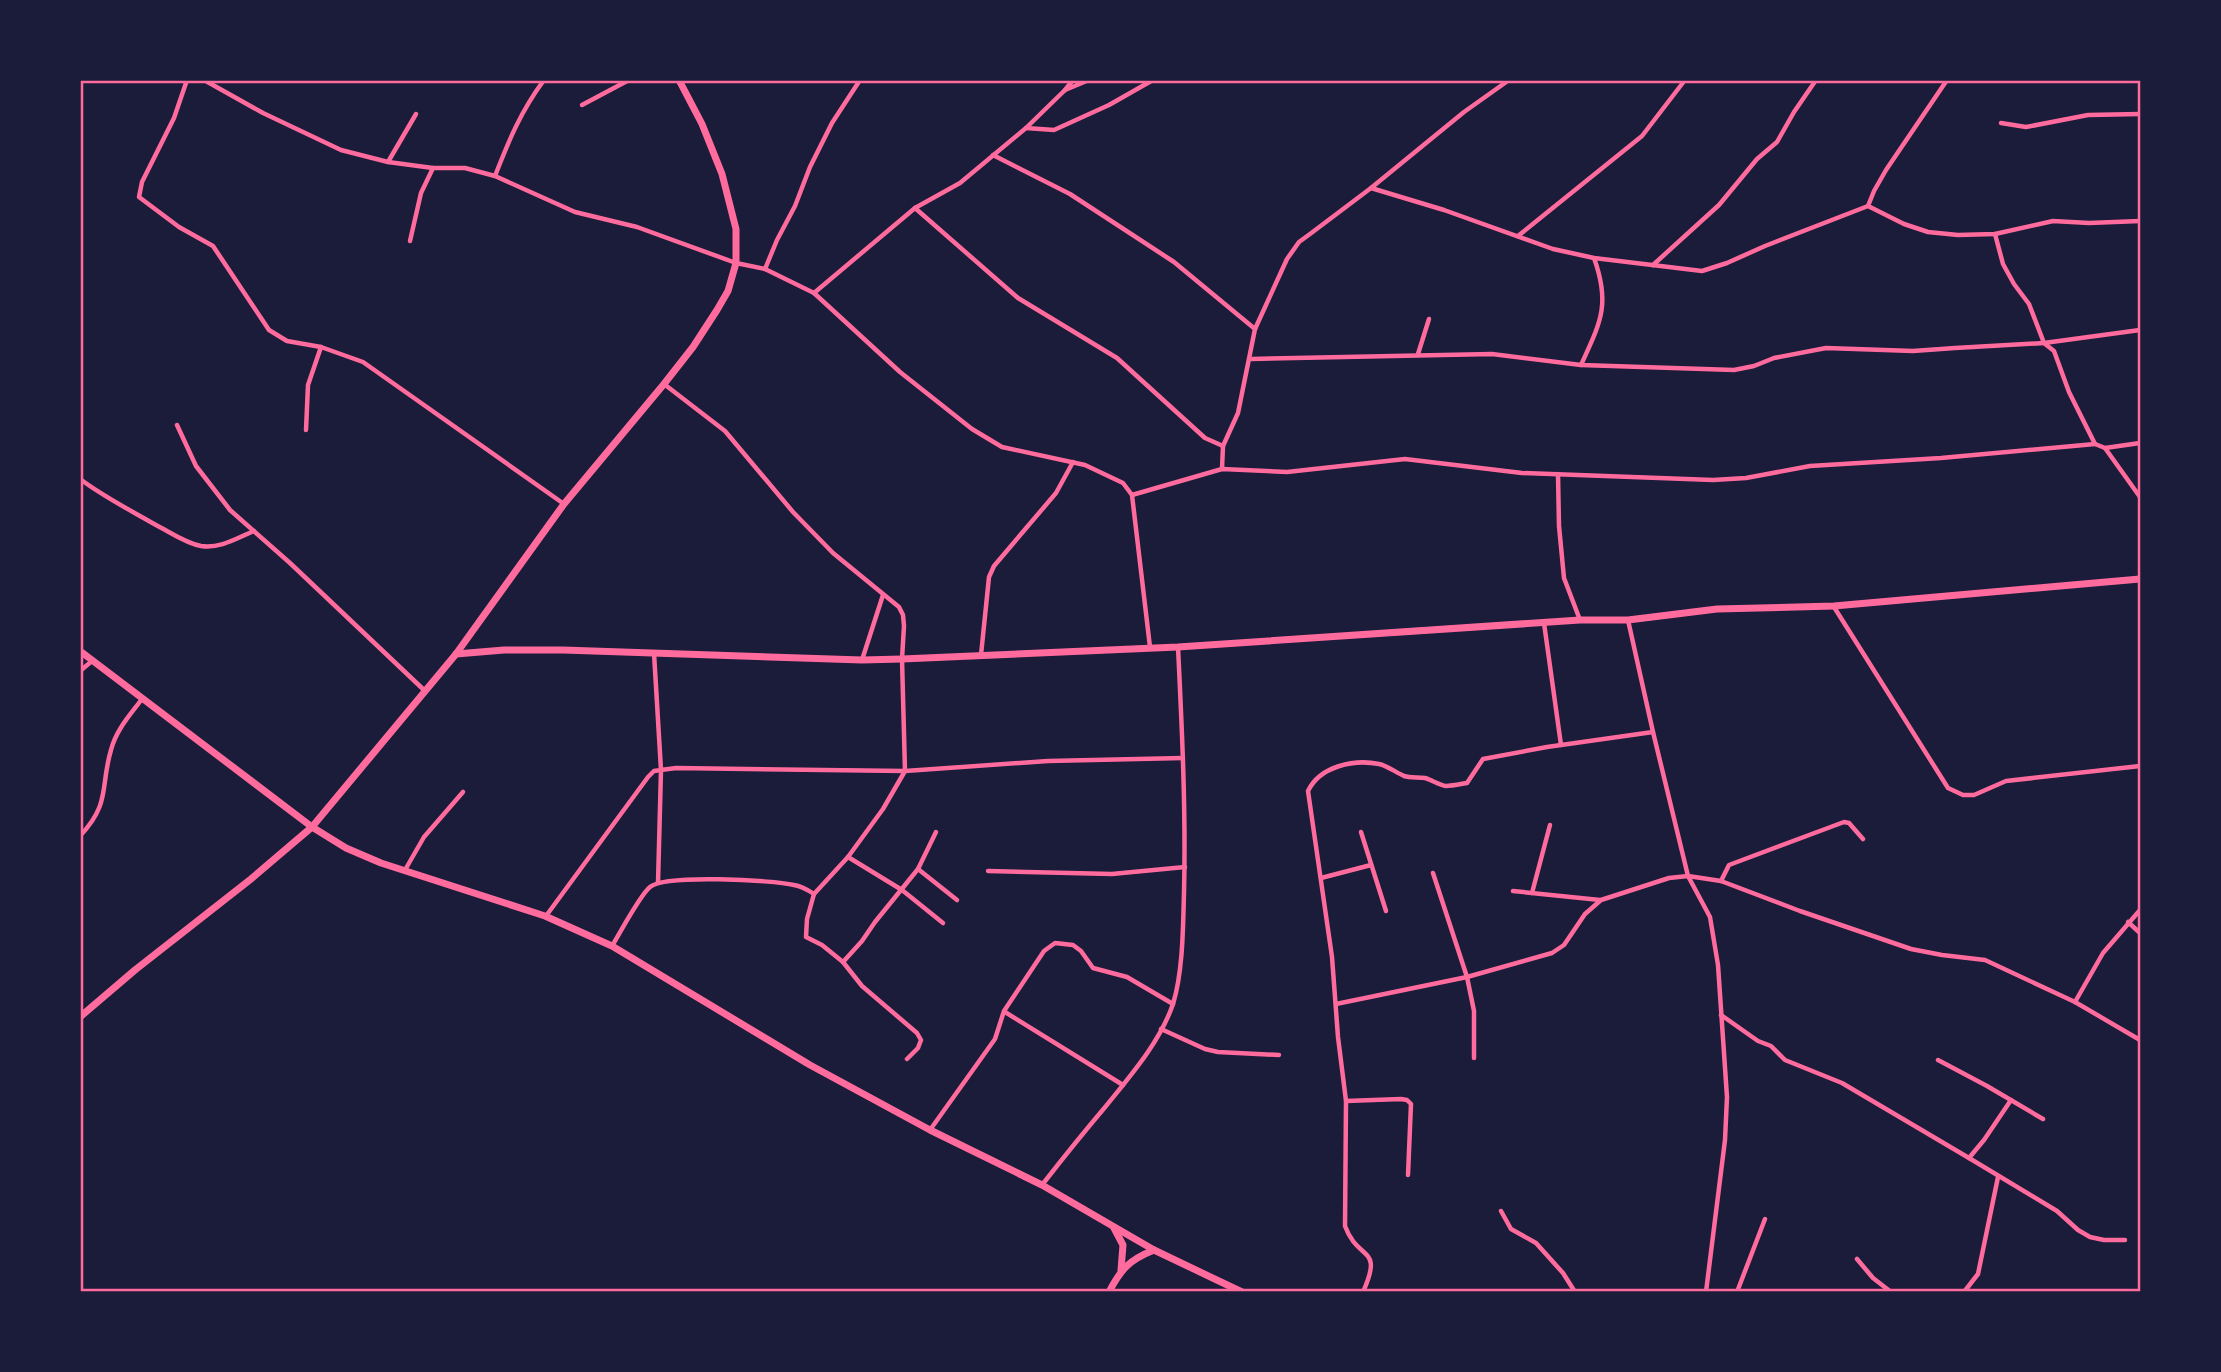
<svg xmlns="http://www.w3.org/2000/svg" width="2221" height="1372" font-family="Barlow,sans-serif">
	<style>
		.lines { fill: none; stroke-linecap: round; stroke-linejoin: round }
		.minor { stroke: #ff6b9d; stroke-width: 4.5 }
		.secondary { stroke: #ff6b9d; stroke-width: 7 }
		.neatline { fill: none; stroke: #ff6b9d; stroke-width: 2.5 }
	</style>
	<rect width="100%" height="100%" fill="#1b1b3a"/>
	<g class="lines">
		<g class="minor">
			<path d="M187,80L174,118L142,182L139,197L179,227L213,246L269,330L287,341L321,347L363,362L564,504"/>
			<path d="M204,80L263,113L341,150L388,162L433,168H465L495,176L575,212L637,227L736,263L765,269L814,293L900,372L972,429L1002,447L1085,465L1123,483L1132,495L1150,647"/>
			<path d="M1065,90L1073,80"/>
			<path d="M582,105L629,80"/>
			<path d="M2001,123L2026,127L2088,115L2140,114"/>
			<path d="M1026,128L1054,130L1109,105L1153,80"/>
			<path d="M993,155L1070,194L1174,262L1255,329"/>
			<path d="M388,162L416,114"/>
			<path d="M495,176C509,140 521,111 544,80"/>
			<path d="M1371,188L1444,210L1553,249L1594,258L1702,271L1727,263L1765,246L1868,206L1904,224L1928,232L1958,235L1995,234L2053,221L2089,223L2140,221"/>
			<path d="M1868,206L1874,191L1886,170L1947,80"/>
			<path d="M915,208L1018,298L1117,358L1205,438L1223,446"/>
			<path d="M1995,234L2003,264L2014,284L2029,304L2044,343L2054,351L2069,392L2095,444L2105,448L2140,497"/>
			<path d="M1518,236L1642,136L1685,80"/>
			<path d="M410,241L421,193L433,168"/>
			<path d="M1653,265L1719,205L1757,159L1777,142L1794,112L1816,80"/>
			<path d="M765,269L777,240L795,206L810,167L832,123L860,80"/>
			<path d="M814,293L915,208L960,183L1026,128L1065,90L1089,80"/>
			<path d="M1418,354L1429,319"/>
			<path d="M1251,359L1492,354L1581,365L1734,370L1754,366L1774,358L1826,348L1913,351L1955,348L2044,343L2140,330"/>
			<path d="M1581,365C1600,323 1611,305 1594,258"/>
			<path d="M664,384L725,431L793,512L833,553L899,607L903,615L904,626L902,659L905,771L883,809L848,857L814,894L807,919L806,937L822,945L843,962L862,986L917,1033L921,1040L918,1048L907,1059"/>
			<path d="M177,425L196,466L230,510L290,563L424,690"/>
			<path d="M306,430L308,385L321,347"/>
			<path d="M2105,448L2140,443"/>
			<path d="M1222,469L1223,446L1238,413L1255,329L1287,259L1299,242L1310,234L1371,188L1464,112L1509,80"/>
			<path d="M1558,474L1559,526L1564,578L1580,620"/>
			<path d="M80,479C104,497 130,510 156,525C170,532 185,543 201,546C220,549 237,538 254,531"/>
			<path d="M1132,495L1222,469L1287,472L1405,459L1522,473L1713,480L1746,478L1810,466L1941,458L2095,444"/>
			<path d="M1834,607L1948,788L1963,795H1974L2006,781L2140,766"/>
			<path d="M1628,620L1653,732L1688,876L1721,881L1800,911L1911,949L1942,955L1985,960L2075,1002L2140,1040"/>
			<path d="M1544,623L1561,745"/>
			<path d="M981,655L989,577L994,566L1056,493L1073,462"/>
			<path d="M862,660L883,595"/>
			<path d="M80,671L92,661"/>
			<path d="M1361,832L1386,911"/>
			<path d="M80,836C111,803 100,787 111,750C116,730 130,715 142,699"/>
			<path d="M848,857L902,890L943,923"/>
			<path d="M918,869L957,900"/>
			<path d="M405,870L424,837L463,792"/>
			<path d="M988,871L1112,874L1185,867"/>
			<path d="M1433,873L1467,977L1474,1011V1058"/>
			<path d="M1321,878L1371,865"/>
			<path d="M1721,881L1729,865L1844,822L1849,823L1863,839"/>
			<path d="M658,883L661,770L676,768L905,771L1048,761L1183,758"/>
			<path d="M1513,891L1600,900"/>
			<path d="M1532,893L1550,825"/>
			<path d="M546,916L648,777L654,771L661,770L654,653"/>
			<path d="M2128,922L2140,933"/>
			<path d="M612,946C620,933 640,895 650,887C665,874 772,880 794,885C801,886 808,890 814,894"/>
			<path d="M843,962L862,941L875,922L918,869L936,832"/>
			<path d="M2075,1002L2103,953L2140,910"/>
			<path d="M1336,1004L1467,977L1552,953L1564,945L1585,914L1601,900L1669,878L1688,876L1710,917L1718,965L1727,1097L1725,1140L1706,1292"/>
			<path d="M1005,1012L1123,1085"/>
			<path d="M1721,1015L1758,1041L1771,1046L1785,1060L1842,1083L1969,1158L2057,1211L2078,1230L2090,1237L2104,1240H2125"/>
			<path d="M1161,1029L1205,1049L1218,1052L1279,1055"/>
			<path d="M1938,1060L1987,1086L2043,1119"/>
			<path d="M1346,1101L1401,1099L1407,1100L1411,1104L1408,1175"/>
			<path d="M930,1130L995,1039L1004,1011L1044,951L1055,943L1073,945L1081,951L1093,968L1127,977L1173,1004"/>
			<path d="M1969,1158L1984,1140L2011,1100"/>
			<path d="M1042,1185C1063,1158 1084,1132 1106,1106C1131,1075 1160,1042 1173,1004C1183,972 1183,927 1184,893C1186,811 1182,729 1178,647"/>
			<path d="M1501,1211L1511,1229L1536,1243L1563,1273L1575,1292"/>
			<path d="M1857,1259L1873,1278L1891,1292"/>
			<path d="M1363,1292C1384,1245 1358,1262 1345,1226L1346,1101L1338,1037L1332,957L1308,791C1320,766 1354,759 1379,764C1388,766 1395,772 1404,776C1410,778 1418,777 1425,778C1432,780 1439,785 1446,786C1452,786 1461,784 1467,783L1483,759L1547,747L1653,732"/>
			<path d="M1737,1292L1765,1219"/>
			<path d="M1964,1292L1978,1274L1998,1177"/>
		</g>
		<g class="secondary">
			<path d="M80,651L312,827L346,848L381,863L545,916L612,946L810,1065L930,1130L1042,1185L1154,1250L1242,1292"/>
			<path d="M456,654L504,650H563L862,660L902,659L1178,647L1580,620H1628L1717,609L1834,606L2140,579"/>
			<path d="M80,1017L135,970L251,879L312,827L456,654L564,504L664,384L693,347L717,310L728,291L736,263V229L722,174L702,124L679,80"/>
			<path d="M1114,1228L1123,1245L1121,1270"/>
			<path d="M1109,1292C1121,1269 1129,1260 1154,1250"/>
		</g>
	</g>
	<rect width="2221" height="1372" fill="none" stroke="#1b1b3a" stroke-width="164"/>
	<rect x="82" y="82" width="2057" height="1208" class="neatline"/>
</svg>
